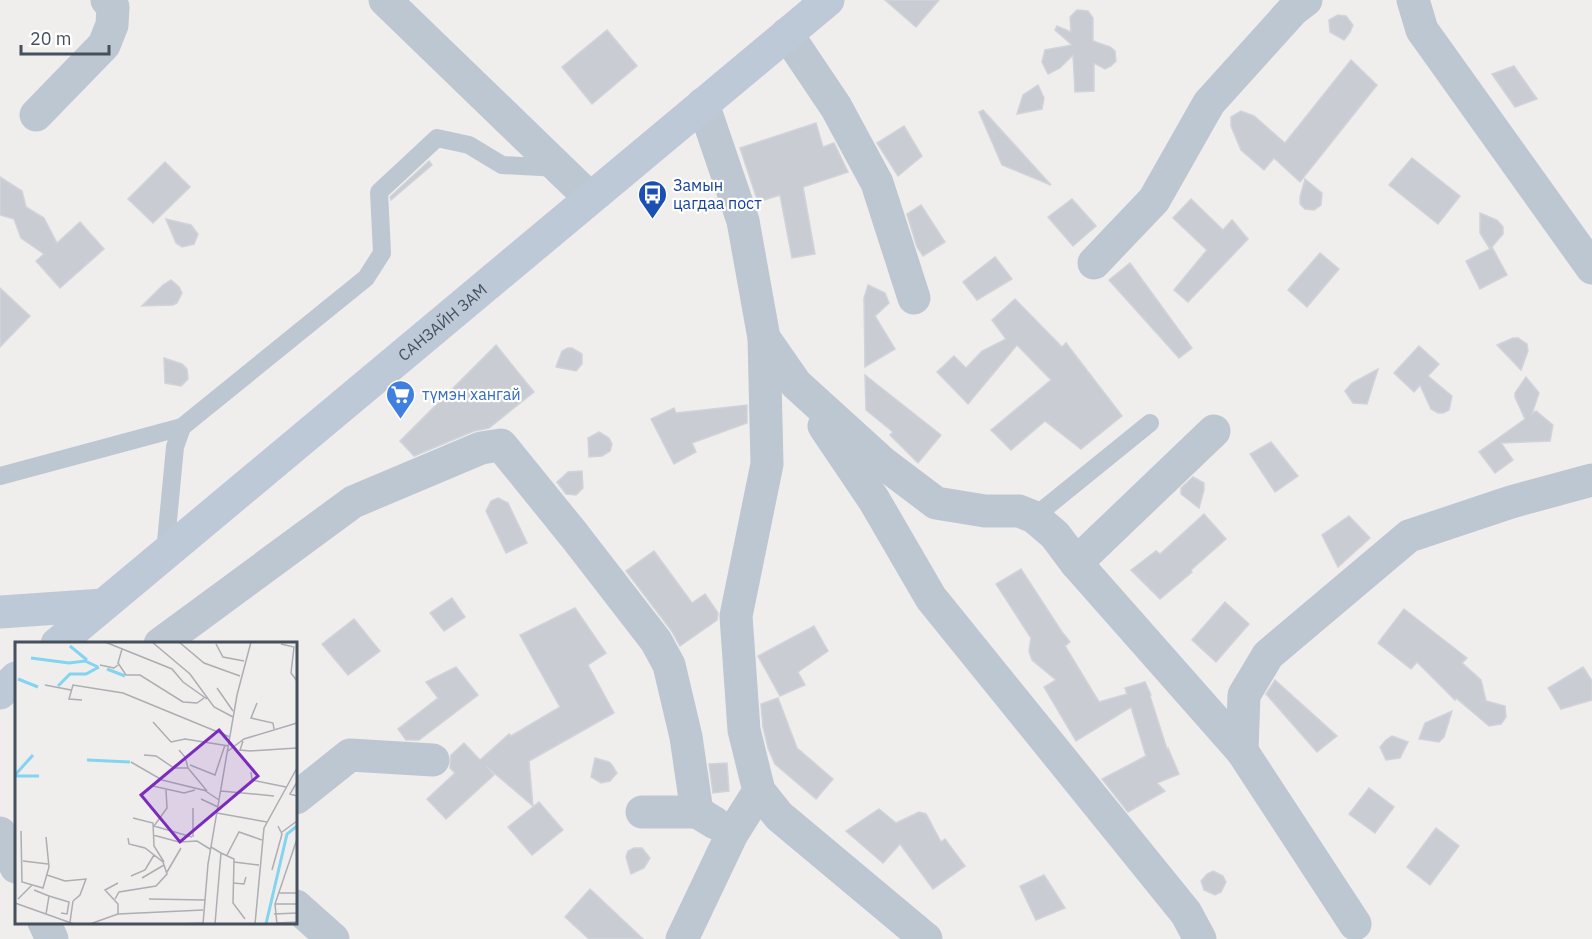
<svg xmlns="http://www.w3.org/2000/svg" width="1592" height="939" font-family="'IBM Plex Sans',sans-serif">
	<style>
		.building { fill: #c9ccd3; stroke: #d1d3da; stroke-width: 1.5 }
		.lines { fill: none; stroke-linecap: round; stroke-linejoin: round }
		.lane { stroke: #bdc7d1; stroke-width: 18 }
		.street { stroke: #bdc7d1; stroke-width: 33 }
		.secondary { stroke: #bec9d8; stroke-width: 33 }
		.labels { text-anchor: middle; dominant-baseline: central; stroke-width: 4.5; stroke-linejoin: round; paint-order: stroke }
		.transit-label { font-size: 16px; fill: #164399; stroke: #fff; text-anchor: start }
		.street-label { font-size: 16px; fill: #44505c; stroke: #fff }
		.shop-label { font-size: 16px; fill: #366cbe; stroke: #fff; text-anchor: start }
		.inset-river { fill: none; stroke: #82d4f1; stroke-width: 3 }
		.inset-road { fill: none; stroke: #abaeb3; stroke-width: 1.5 }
		.view { fill: #7b2cbf; fill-opacity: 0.15; stroke: #7b2cbf; stroke-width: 3 }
		.inset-edge { fill: none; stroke: #44505c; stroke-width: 3 }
	</style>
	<rect width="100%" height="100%" fill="#f0eded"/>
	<g class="building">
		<path d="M885,0H939L916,27Z"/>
		<path d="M1077,10L1088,11L1093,18V41L1110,47L1115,51L1116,61L1111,66L1105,69L1094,63V91L1075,92L1073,55L1060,68L1048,74L1042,62L1045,50L1072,45L1055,30L1057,26L1071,32L1070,17Z"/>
		<path d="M1338,15L1346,16L1353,25L1350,32L1344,40L1330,32L1329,20Z"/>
		<path d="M607,30L637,66L592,104L562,67Z"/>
		<path d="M1351,60L1377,85L1300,182L1274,158L1264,170L1241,150L1231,126V117L1241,111L1254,116L1285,143Z"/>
		<path d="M1514,66L1537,99L1515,107L1492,74Z"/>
		<path d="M1038,85L1044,98L1042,109L1017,114L1023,95Z"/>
		<path d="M983,110L1051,185L1002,165L979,112Z"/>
		<path d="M816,123L823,147L834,143L848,172L803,187L815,254L792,258L780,195L758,202L740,148Z"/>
		<path d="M904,126L922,156L898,176L877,143Z"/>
		<path d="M1412,158L1460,196L1438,224L1389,185Z"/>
		<path d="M429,161L432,165L391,200L390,197Z"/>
		<path d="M165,162L190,187L153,223L128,199Z"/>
		<path d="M0,177L22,191L26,207L44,218L57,243L80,222L104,249L60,288L36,261L44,254L21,238L14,219L0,215Z"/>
		<path d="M1305,179L1322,193L1321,205L1314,210L1305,209L1300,204V197Z"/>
		<path d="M1072,199L1096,226L1073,246L1048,217Z"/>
		<path d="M1191,199L1223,230L1232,220L1248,239L1188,302L1174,290L1207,250L1173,218Z"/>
		<path d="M921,205L945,242L923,256L917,247L907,214Z"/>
		<path d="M1480,213L1497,220L1503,227V234L1491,248L1492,247L1507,275L1480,289L1466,261L1490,249L1480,233Z"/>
		<path d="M166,219L191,225L198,234L194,244L182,247L176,243Z"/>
		<path d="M1320,253L1339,269L1307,307L1288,290Z"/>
		<path d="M995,257L1012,279L977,300L963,282Z"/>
		<path d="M1130,263L1192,348L1179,358L1109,280Z"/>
		<path d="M171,280L179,287L182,293L177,303L173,305L142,306L163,285Z"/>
		<path d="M868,285L885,293L889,303L875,316L895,349L865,367L864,298Z"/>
		<path d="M0,288L30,316L0,347Z"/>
		<path d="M1015,299L1062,347L1066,343L1122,416L1081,449L1045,421L1011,450L991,430L1051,380L1017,345L968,404L937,372L954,356L966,368L982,351L1006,339L992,320Z"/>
		<path d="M1513,338H1518L1527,344L1528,351L1521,370L1497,345Z"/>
		<path d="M496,345L534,392L489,428L474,431L414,456L400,441Z"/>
		<path d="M1419,346L1439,364L1428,376L1452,396L1449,410L1443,413H1438L1431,409L1420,385L1414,392L1394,373Z"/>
		<path d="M568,348H572L582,354V364L576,371L556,367L562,351Z"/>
		<path d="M164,358L182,364L187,369L188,379L181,386L165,383Z"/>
		<path d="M1378,369L1367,404L1353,403L1345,391L1352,383Z"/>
		<path d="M865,375L941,435L918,463L890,435L893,432L866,410Z"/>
		<path d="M1526,377L1539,393L1532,414L1536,411L1553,425L1550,441L1501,443L1513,460L1495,473L1479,452L1525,419L1515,397V393Z"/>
		<path d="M747,405V423L692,443L696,452L674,464L651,419L674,408L676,413Z"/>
		<path d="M599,432L609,438L612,444L610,451L602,456L589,457L588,438Z"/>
		<path d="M1271,442L1298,476L1275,492L1250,454Z"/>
		<path d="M582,471L583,488L576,495L566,494L557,482L568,472Z"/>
		<path d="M1193,477L1204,483V490L1199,508L1181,494V488Z"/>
		<path d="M498,498L508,503L527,543L506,553L486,511L491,501Z"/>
		<path d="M1204,514L1226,539L1191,570L1192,572L1160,599L1131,570L1156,551L1160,554Z"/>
		<path d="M1349,516L1370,538L1338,567L1322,535Z"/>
		<path d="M654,551L692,603L705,594L718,613L717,620L680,646L671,630L626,571Z"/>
		<path d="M1021,569L1062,632L1070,642L1065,646L1099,702L1127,694L1125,688L1145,682L1151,695L1150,696L1167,749L1168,748L1179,774L1157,783L1165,791L1128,812L1102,779L1146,756L1131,707L1076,741L1044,687L1056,680L1032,660L1029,651L1031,638L996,584Z"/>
		<path d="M452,598L465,617L444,631L430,613Z"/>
		<path d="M1225,602L1249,624L1216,662L1192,640Z"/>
		<path d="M575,608L606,653L588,665L614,713L529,761L533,806L486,766L494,775L446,819L427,799L455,773L450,768L451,755L464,743L480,760L509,734L511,736L560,707L520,635Z"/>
		<path d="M1404,609L1467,658L1462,663L1481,680L1486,701L1505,706L1506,717L1501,724L1489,726L1456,698L1455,700L1417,662L1411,669L1378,643Z"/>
		<path d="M354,619L380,651L348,675L322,644Z"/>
		<path d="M814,626L828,651L798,672L805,685L780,696L758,656Z"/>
		<path d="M456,667L478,695L419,740H406L398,729L438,698L426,682Z"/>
		<path d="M1583,667L1592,681V700L1561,709L1548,688Z"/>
		<path d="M1275,680L1337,736L1317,752L1266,694Z"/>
		<path d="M778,698L797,748L833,779L816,799L775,764L768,748L763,727L761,704Z"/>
		<path d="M1452,711L1444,737L1439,742L1419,739L1425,723Z"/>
		<path d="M1392,736L1408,742L1400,758L1386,760L1380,747L1386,740Z"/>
		<path d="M595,758L609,762L612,765L617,773L610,781L601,783L591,777Z"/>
		<path d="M727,763L729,791L713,793L709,764Z"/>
		<path d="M1369,788L1394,807L1375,833L1349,814Z"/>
		<path d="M539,802L563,830L532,855L508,827Z"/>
		<path d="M879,809L896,823L919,812L926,814L941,842L945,839L965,866L933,889L900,844L883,863L846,831Z"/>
		<path d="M1436,828L1459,846L1430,885L1407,867Z"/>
		<path d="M634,848H642L650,858L644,868L631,874L626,857L628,851Z"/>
		<path d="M1213,871L1223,876L1226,882L1221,892L1215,895L1204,890L1201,881L1207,874Z"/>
		<path d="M1044,875L1065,908L1036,920L1020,886Z"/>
		<path d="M590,889L643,939H589L565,917Z"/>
	</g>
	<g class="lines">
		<g class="lane">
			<path d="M0,476L182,427"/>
			<path d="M1034,517L1150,423"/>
			<path d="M165,552L175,447L182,427L366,278L382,253L379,192L437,138L469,145L502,165L558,168"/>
		</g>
		<g class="street">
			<path d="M385,0L590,198"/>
			<path d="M1413,0L1422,30L1592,268"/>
			<path d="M787,34L836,107L877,183L914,298"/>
			<path d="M703,104L743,221L764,338L796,384L883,463L936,503L985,511H1019L1034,517L1055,535L1076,563L1242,751L1355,924"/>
			<path d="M36,115L104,45L112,25L113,7L107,0"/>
			<path d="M1094,263L1154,200L1209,103L1293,10L1306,0"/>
			<path d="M764,338L767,464L736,616L744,730L759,791L779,816L926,939"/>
			<path d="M824,426L874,500L931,598L1186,913L1200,939"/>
			<path d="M1076,563L1214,431"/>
			<path d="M160,644L353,502L481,448L501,445L574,535L656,641L669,665L686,737L697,812"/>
			<path d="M1242,751L1244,695L1268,655L1409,536L1511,502L1592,480"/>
			<path d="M296,798L350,755L433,760"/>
			<path d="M642,812H697L715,823"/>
			<path d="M0,833L16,867"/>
			<path d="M296,906L333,939"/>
			<path d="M44,922L52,939"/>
			<path d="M682,939L732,834L759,791"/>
		</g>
		<g class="secondary">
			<path d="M0,612L103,605"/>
			<path id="s1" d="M57,644L828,0"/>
			<path d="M0,693L16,678"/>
		</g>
	</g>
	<defs>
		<symbol id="bus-pin" viewBox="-11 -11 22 30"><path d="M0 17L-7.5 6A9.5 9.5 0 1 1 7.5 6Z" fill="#1a4fb4" stroke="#fff"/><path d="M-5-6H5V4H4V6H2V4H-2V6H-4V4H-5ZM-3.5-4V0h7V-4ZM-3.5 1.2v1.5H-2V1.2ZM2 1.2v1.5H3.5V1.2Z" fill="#fff"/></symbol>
		<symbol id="supermarket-pin" viewBox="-11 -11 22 30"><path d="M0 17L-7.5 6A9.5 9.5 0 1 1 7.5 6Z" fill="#3f7fe0" stroke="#fff"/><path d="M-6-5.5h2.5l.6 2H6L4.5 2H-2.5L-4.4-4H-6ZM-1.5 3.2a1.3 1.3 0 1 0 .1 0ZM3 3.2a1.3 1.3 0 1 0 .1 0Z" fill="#fff"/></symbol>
	</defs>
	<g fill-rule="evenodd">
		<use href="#bus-pin" x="636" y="178" width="33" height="45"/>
		<use href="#supermarket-pin" x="384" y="378" width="33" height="45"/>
	</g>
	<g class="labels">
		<g class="transit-label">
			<text x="673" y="185">Замын<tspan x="673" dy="18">цагдаа пост</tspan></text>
		</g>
		<g class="street-label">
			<text stroke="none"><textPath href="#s1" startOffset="502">САНЗАЙН ЗАМ</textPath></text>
		</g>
		<g class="shop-label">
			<text x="422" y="394">түмэн хангай</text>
		</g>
	</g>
	<g transform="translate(15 642)">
		<rect width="282" height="282" fill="#f0eded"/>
		<path class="inset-river" d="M55,4L72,18M16,16L54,21L70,19L83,25M92,27L110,34M3,37L23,45M43,44L55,32H71L84,25M72,118L115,120M0,133L18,113M1,134H24M251,282L272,192L282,184"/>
		<path class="inset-road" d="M90,0L157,27L168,40L192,57M137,0L175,32L199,65L218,75M164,0L189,21L225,34M201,2L208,15L229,19M266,2L279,5L276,31L282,39M107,7L103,21L111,33H125L168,60L182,61L189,56M85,23L99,26L103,23M30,43L56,48M202,46L218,69M67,58L54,57L58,43L108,51L215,95M242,61L236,76L258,81L259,87M138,80L156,100L170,97L214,104M228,99L225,108L235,109L282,106M164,108L170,115L173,126M213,109L229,97L282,81M129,113L141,114L159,126H173L192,149M116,120L147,138L192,149M175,123L200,133L210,103M236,130L237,138L271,145M282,140L275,152L282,154M138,144L169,151L180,148M151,148L152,166L139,184L177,195M189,148L204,158M206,149L259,154M186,157L203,165M202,171L252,180M118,176L138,181L139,204L149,220M6,189L7,240L28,246L34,225L31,195M267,190L282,179M138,193L164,200L182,199L195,207M178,195V166M196,205L206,211L200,282M206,211L219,217L218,261L230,277M212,213L224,190L247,198M8,219L33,222M219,220L244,223M257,228L267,192L263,184M152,230L166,206M32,233L50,239L71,237L65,253L58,259M116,234L130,228L139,213M127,236L149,223M218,241L229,242L231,235M19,248L34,254L31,272M263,251H282M34,254L54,260L52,272L46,271M3,257L17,243M100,257L104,250L141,244L152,232L148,220L130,206L114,202L113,196M134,257L190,258M0,261L59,282M260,262H282M103,272L188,268M259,272L282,271M55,280L58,259M262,281L282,280M75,282L103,272V262L90,248L103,241M166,282L188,281M188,282L193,222L222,53L236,0M240,282L249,186L282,126M262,282L260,262L282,197"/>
		<path class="view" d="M204,88L243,134L165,200L126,153Z"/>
		<rect width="282" height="282" class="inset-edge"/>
	</g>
	<path d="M21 45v9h88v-9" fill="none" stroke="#44505c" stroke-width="3"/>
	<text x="30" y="45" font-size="18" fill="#44505c" stroke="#ffffff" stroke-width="4.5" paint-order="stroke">20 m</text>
</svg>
